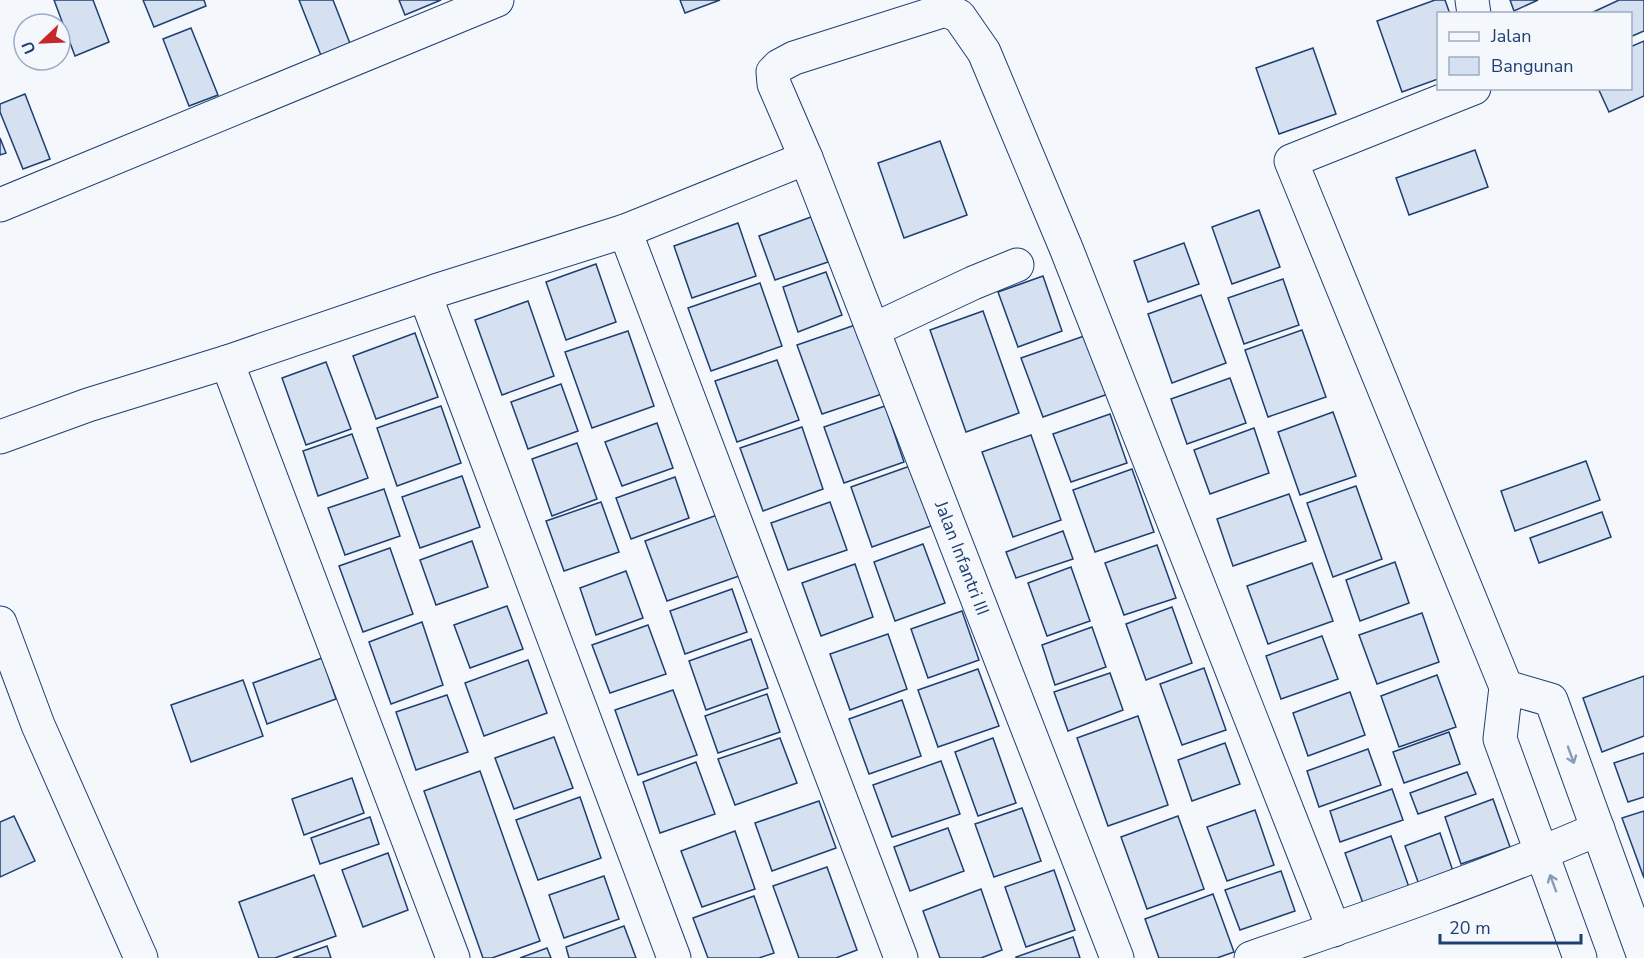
<svg xmlns="http://www.w3.org/2000/svg" width="1644" height="958" font-family="'Nunito Sans',sans-serif">
	<style>
		.building { fill: #d5e0f0; stroke: #1d3f73; stroke-width: 1.5 }
		.lines { fill: none; stroke-linecap: round; stroke-linejoin: round }
		.minor-casing { stroke: #1d3f73; stroke-width: 35 }
		.minor { stroke: #f4f7fb; stroke-width: 33 }
		.oneway { stroke: #889bb7 }
		.labels { text-anchor: middle; dominant-baseline: central; stroke-width: 4.5; stroke-linejoin: round; paint-order: stroke }
		.street-label { font-size: 18px; fill: #1d3f73; stroke: #f4f7fb }
	</style>
	<rect width="100%" height="100%" fill="#f4f7fb"/>
	<g class="building">
		<path d="M54,0H93L109,42L75,56Z"/>
		<path d="M143,0H204L206,6L154,27Z"/>
		<path d="M299,0H333L353,51L324,63Z"/>
		<path d="M399,0H441L405,15Z"/>
		<path d="M680,0H720L685,13Z"/>
		<path d="M1435,0H1445L1450,14H1438V79L1402,92L1377,21Z"/>
		<path d="M1510,0H1538L1514,11Z"/>
		<path d="M1619,0H1644V31L1630,37V14H1589Z"/>
		<path d="M191,28L218,95L189,106L163,39Z"/>
		<path d="M1644,41V96L1609,112L1598,88H1630V47Z"/>
		<path d="M1313,48L1336,114L1279,134L1256,68Z"/>
		<path d="M25,94L50,159L23,169L0,112V104Z"/>
		<path d="M0,138L6,153L0,155Z"/>
		<path d="M940,141L967,215L904,238L878,163Z"/>
		<path d="M1475,150L1488,187L1409,215L1396,178Z"/>
		<path d="M1259,210L1280,267L1232,284L1212,227Z"/>
		<path d="M811,217L828,262L775,280L759,236Z"/>
		<path d="M738,223L756,276L692,298L674,246Z"/>
		<path d="M1184,243L1199,284L1148,302L1134,261Z"/>
		<path d="M596,264L616,322L566,340L546,282Z"/>
		<path d="M826,272L842,315L798,332L783,287Z"/>
		<path d="M1043,276L1062,331L1018,347L998,292Z"/>
		<path d="M1283,279L1299,325L1244,344L1228,298Z"/>
		<path d="M760,283L782,346L711,371L688,308Z"/>
		<path d="M1201,295L1226,363L1172,383L1148,314Z"/>
		<path d="M528,301L554,376L502,395L475,320Z"/>
		<path d="M983,311L1019,413L966,432L930,330Z"/>
		<path d="M861,323L885,393L822,414L797,345Z"/>
		<path d="M1302,330L1326,397L1268,417L1245,350Z"/>
		<path d="M628,331L654,406L592,428L565,352Z"/>
		<path d="M415,333L438,397L376,419L353,356Z"/>
		<path d="M1087,335L1108,394L1043,417L1021,358Z"/>
		<path d="M777,360L799,420L737,442L715,381Z"/>
		<path d="M326,362L351,429L306,445L282,378Z"/>
		<path d="M1230,378L1246,423L1187,444L1171,399Z"/>
		<path d="M561,384L578,431L528,449L511,402Z"/>
		<path d="M441,406L461,463L397,486L377,428Z"/>
		<path d="M885,406L904,462L844,483L824,427Z"/>
		<path d="M1333,412L1356,476L1300,495L1278,432Z"/>
		<path d="M1110,414L1127,463L1071,482L1053,434Z"/>
		<path d="M657,423L673,468L622,486L605,442Z"/>
		<path d="M802,427L823,489L763,511L740,448Z"/>
		<path d="M1254,428L1269,473L1210,494L1194,450Z"/>
		<path d="M352,434L368,478L318,496L303,451Z"/>
		<path d="M1031,435L1061,520L1013,537L982,452Z"/>
		<path d="M577,443L597,499L552,516L532,459Z"/>
		<path d="M1586,461L1600,500L1515,531L1501,491Z"/>
		<path d="M910,466L931,526L872,547L851,487Z"/>
		<path d="M1132,469L1154,532L1095,552L1073,490Z"/>
		<path d="M462,476L480,527L420,548L402,497Z"/>
		<path d="M675,477L689,518L631,539L616,498Z"/>
		<path d="M1356,486L1382,559L1333,577L1307,503Z"/>
		<path d="M384,489L400,536L345,555L328,508Z"/>
		<path d="M1289,494L1306,541L1233,566L1217,519Z"/>
		<path d="M601,502L619,552L564,571L546,521Z"/>
		<path d="M830,502L847,550L788,570L771,523Z"/>
		<path d="M1602,512L1611,537L1539,563L1530,538Z"/>
		<path d="M720,514L742,575L667,601L645,541Z"/>
		<path d="M1063,531L1073,559L1016,578L1006,552Z"/>
		<path d="M472,541L488,587L436,605L420,560Z"/>
		<path d="M923,544L945,603L895,621L874,562Z"/>
		<path d="M1157,545L1176,598L1124,615L1105,563Z"/>
		<path d="M390,548L413,614L363,632L339,566Z"/>
		<path d="M1395,562L1409,603L1360,621L1346,580Z"/>
		<path d="M1312,563L1333,621L1268,644L1247,586Z"/>
		<path d="M855,564L873,617L821,636L802,583Z"/>
		<path d="M1071,567L1090,621L1047,636L1028,583Z"/>
		<path d="M626,571L643,618L596,635L580,588Z"/>
		<path d="M732,589L747,632L685,654L670,611Z"/>
		<path d="M507,606L523,649L470,668L454,625Z"/>
		<path d="M1172,607L1192,663L1146,680L1126,624Z"/>
		<path d="M962,611L979,660L928,678L911,629Z"/>
		<path d="M1422,613L1439,662L1377,684L1359,635Z"/>
		<path d="M422,622L443,685L391,704L369,642Z"/>
		<path d="M648,625L666,674L610,693L592,645Z"/>
		<path d="M1092,627L1106,667L1055,685L1042,645Z"/>
		<path d="M888,634L907,689L850,710L830,654Z"/>
		<path d="M1322,636L1338,679L1281,699L1266,656Z"/>
		<path d="M751,639L768,688L706,710L689,661Z"/>
		<path d="M322,658L336,699L267,724L253,683Z"/>
		<path d="M528,660L547,713L484,736L465,683Z"/>
		<path d="M1204,668L1226,730L1182,745L1160,684Z"/>
		<path d="M978,669L999,726L938,747L918,690Z"/>
		<path d="M1110,673L1123,710L1068,731L1054,692Z"/>
		<path d="M1437,675L1456,727L1399,747L1381,696Z"/>
		<path d="M1644,676V736L1602,752L1583,698Z"/>
		<path d="M243,680L263,736L191,762L171,705Z"/>
		<path d="M673,690L697,755L638,775L615,710Z"/>
		<path d="M1350,692L1365,735L1308,756L1293,713Z"/>
		<path d="M767,694L780,732L718,753L705,716Z"/>
		<path d="M447,695L468,752L416,770L396,712Z"/>
		<path d="M902,700L921,756L869,774L849,719Z"/>
		<path d="M1138,716L1168,805L1108,826L1077,738Z"/>
		<path d="M1449,732L1460,764L1404,783L1393,752Z"/>
		<path d="M554,737L573,788L514,809L495,758Z"/>
		<path d="M780,738L797,783L735,805L718,759Z"/>
		<path d="M993,738L1016,803L978,816L955,752Z"/>
		<path d="M1225,743L1240,784L1192,801L1178,760Z"/>
		<path d="M1368,749L1381,785L1319,807L1307,771Z"/>
		<path d="M1644,753V797L1628,802L1614,763Z"/>
		<path d="M941,761L960,814L892,837L873,785Z"/>
		<path d="M696,762L715,814L660,833L643,782Z"/>
		<path d="M480,771L540,941L492,958H483L424,791Z"/>
		<path d="M1467,772L1476,794L1418,814L1410,793Z"/>
		<path d="M352,778L364,813L304,835L292,799Z"/>
		<path d="M1392,789L1403,820L1340,842L1330,811Z"/>
		<path d="M580,797L601,858L538,880L516,820Z"/>
		<path d="M1493,799L1510,847L1461,864L1445,817Z"/>
		<path d="M819,801L836,848L772,871L755,823Z"/>
		<path d="M1022,808L1041,861L994,877L975,824Z"/>
		<path d="M1255,810L1274,865L1227,881L1207,827Z"/>
		<path d="M1644,811V878L1622,818Z"/>
		<path d="M14,816L35,861L0,877V822Z"/>
		<path d="M1178,816L1204,889L1147,909L1121,837Z"/>
		<path d="M370,817L379,844L320,864L311,838Z"/>
		<path d="M948,828L964,871L910,891L894,847Z"/>
		<path d="M735,831L755,889L702,907L681,851Z"/>
		<path d="M1440,833L1455,877L1421,890L1405,846Z"/>
		<path d="M1391,836L1411,893L1365,909L1345,853Z"/>
		<path d="M388,853L408,910L363,927L342,870Z"/>
		<path d="M827,867L857,950L836,958H799L773,886Z"/>
		<path d="M1054,870L1075,930L1026,947L1005,887Z"/>
		<path d="M1281,871L1295,911L1240,930L1225,890Z"/>
		<path d="M314,875L336,936L275,958H259L239,902Z"/>
		<path d="M604,876L619,919L564,938L549,895Z"/>
		<path d="M981,889L1002,950L981,958H940L923,911Z"/>
		<path d="M1213,894L1234,952L1217,958H1159L1145,919Z"/>
		<path d="M754,896L774,953L759,958H708L693,918Z"/>
		<path d="M624,926L636,958H569L566,947Z"/>
		<path d="M1073,937L1080,958H1016V957Z"/>
		<path d="M327,946L331,958H293Z"/>
		<path d="M547,948L551,958H520Z"/>
	</g>
	<g class="lines">
		<defs>
			<g id="minor">
				<path d="M1472,0L1474,14"/>
				<path d="M1474,88L1291,161L1506,687"/>
				<path d="M0,205L497,0"/>
				<path d="M625,231L901,958"/>
				<path d="M425,295L674,958"/>
				<path d="M873,330L973,283L1017,265"/>
				<path d="M227,362L453,958"/>
				<path d="M0,437L88,405L227,362L435,291L625,231L806,158"/>
				<path d="M0,623L38,725L141,958"/>
				<path d="M1117,958L806,158L774,84L773,72L779,66L794,58L945,10L959,16L984,52L1066,248L1334,930"/>
				<path d="M1251,958C1368,918 1485,878 1598,829"/>
				<path d="M1580,958L1500,739L1506,687L1551,700L1644,957"/>
			</g>
		</defs>
		<use href="#minor" class="minor-casing"/>
		<use href="#minor" class="minor"/>
	</g>
	<defs><path id="oneway-shaft" d="M-6 0H5M1.5-3L5.5 0L1.5 3" fill="none" stroke-width="1.6" stroke-linecap="round" stroke-linejoin="round" transform="scale(1.5)"/></defs>
	<g class="oneway">
		<use href="#oneway-shaft" transform="translate(1571 755) rotate(70)"/>
		<use href="#oneway-shaft" transform="translate(1553 883) rotate(-110)"/>
	</g>
	<g class="labels">
		<g class="street-label">
			<text transform="translate(962 558) rotate(69)">Jalan Infantri III</text>
		</g>
	</g>
	<rect x="1437" y="12" width="195" height="78" fill="#f4f7fb" stroke="#9eadc5" stroke-width="1.5"/>
	<rect x="1449" y="32" width="30" height="9" fill="#f4f7fb" stroke="#9eadc5" stroke-width="1.5"/>
	<text x="1491" y="42" font-size="18" fill="#1d3f73">Jalan</text>
	<rect x="1449" y="57" width="30" height="18" fill="#d5e0f0" stroke="#9eadc5" stroke-width="1.5"/>
	<text x="1491" y="72" font-size="18" fill="#1d3f73">Bangunan</text>
	<g transform="translate(42 42) rotate(247)"><circle r="28" fill="#f4f7fb" stroke="#9eadc5" stroke-width="1.5"/>
	<path d="M0-4.5L10 22L0 15L-10 22Z" fill="#c62828"/>
	<text y="-9" font-size="16" font-weight="bold" text-anchor="middle" fill="#1d3f73">U</text>
	</g>
	<path d="M1440 934v9h141v-9" fill="none" stroke="#1d3f73" stroke-width="3"/>
	<text x="1449" y="934" font-size="18" fill="#1d3f73" stroke="#f4f7fb" stroke-width="4.5" paint-order="stroke">20 m</text>
</svg>
